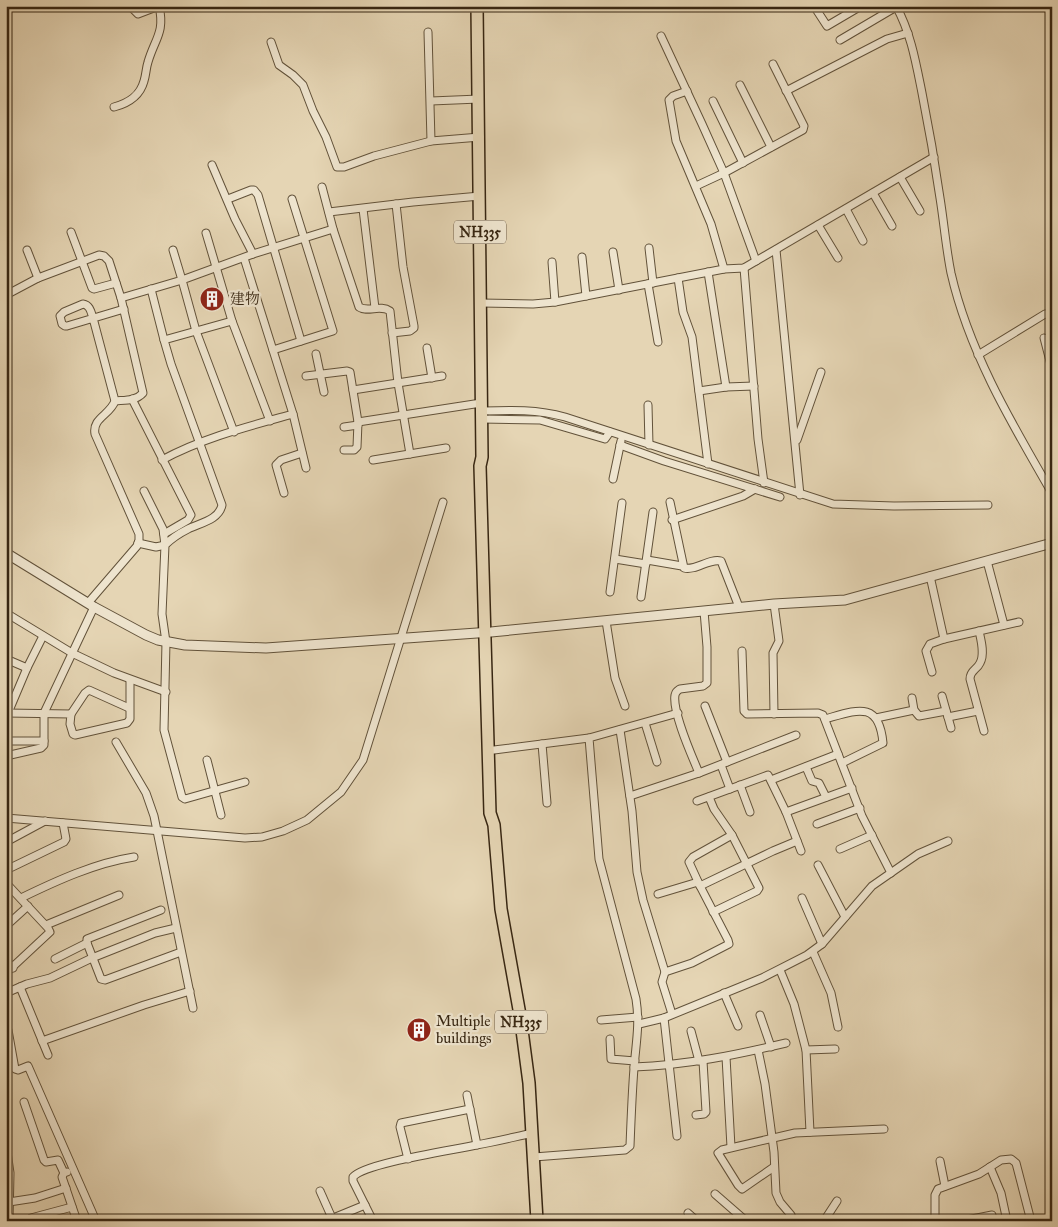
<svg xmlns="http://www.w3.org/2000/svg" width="1058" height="1227" font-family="'IM FELL Great Primer','Noto Serif SC',serif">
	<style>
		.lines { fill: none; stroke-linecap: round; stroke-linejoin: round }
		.minor-casing { stroke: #62523a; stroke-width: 9 }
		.tertiary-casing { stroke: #62523a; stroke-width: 11 }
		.trunk-casing { stroke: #372612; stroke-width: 14 }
		.minor { stroke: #eee4ce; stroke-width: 7 }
		.tertiary { stroke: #eee4ce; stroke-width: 9 }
		.trunk { stroke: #e5d5b4; stroke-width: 11 }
		.labels { text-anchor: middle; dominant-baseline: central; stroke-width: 4.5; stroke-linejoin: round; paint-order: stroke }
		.shield { fill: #eee4ce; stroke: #6e5f4a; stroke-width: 1 }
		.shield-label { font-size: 14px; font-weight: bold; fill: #372612 }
		.poi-label { font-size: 15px; fill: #372612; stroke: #eee4ce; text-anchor: start }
	</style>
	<rect width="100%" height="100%" fill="#e5d5b4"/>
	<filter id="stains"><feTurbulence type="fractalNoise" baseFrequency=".004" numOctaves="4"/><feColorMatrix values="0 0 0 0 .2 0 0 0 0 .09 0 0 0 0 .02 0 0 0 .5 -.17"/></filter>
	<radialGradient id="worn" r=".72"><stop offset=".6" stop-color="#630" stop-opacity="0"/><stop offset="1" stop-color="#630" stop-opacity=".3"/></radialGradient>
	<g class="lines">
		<defs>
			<g id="minor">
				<path d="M130,6L138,14L159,6"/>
				<path d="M814,6L827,26L861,6"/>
				<path d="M896,6C911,33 916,63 922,93C929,128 935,163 940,198C944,223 946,248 951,273C969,352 1012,424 1052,493"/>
				<path d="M428,32L431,141"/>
				<path d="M661,36L702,124L724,173L756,261"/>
				<path d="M840,40L896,7"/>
				<path d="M271,42L279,65L293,75L303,85L313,111L326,137L337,167H344L374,156L431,141L480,137"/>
				<path d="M740,85L771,147"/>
				<path d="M687,91L673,96L669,100L676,141L711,224L724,269"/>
				<path d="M786,91L887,39L908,33"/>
				<path d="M431,101L479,99"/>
				<path d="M713,101L743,163"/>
				<path d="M114,107C129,103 140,96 144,81C146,75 146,68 148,62C155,38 165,33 159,6"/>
				<path d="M212,165L235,219L253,254"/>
				<path d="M900,177L920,211"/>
				<path d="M696,186L724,173L803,130L804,126L773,64"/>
				<path d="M322,187L333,229L359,307C368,313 380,304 390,311L398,383L410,454"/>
				<path d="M873,193L892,226"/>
				<path d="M228,199L251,190H254L258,195L301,341"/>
				<path d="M363,209L375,308"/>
				<path d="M846,209L863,241"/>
				<path d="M329,212L413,202L480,196"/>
				<path d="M818,225L838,258"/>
				<path d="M71,232L92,288L94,289L116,283"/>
				<path d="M206,233L232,321L270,421"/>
				<path d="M649,248L653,283"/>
				<path d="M27,250L38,278"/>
				<path d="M776,250L800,495"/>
				<path d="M613,252L619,290"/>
				<path d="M582,257L586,296"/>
				<path d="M244,258L293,414L306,468"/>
				<path d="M552,262L555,302"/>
				<path d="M744,268L758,439L764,483"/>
				<path d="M708,272L726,387"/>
				<path d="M678,278L683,312L692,337L708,464"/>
				<path d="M648,284L658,342"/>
				<path d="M151,289L164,340"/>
				<path d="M6,295L38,278L99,255L104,256L109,261L121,298L182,280L173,250"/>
				<path d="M481,303L533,304L555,302L724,269L744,268L934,157"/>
				<path d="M232,321L164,340L171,364L222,505C219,520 200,523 188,529C180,533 172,538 165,545L162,614L166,642L164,730L182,797L185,799L245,782"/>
				<path d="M392,333L410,331L414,328V326L403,267L396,204"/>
				<path d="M1044,338L1052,369"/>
				<path d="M427,348L432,378"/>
				<path d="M273,350L333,331L292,199"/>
				<path d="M316,354L324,392"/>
				<path d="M978,355L1045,314"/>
				<path d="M306,376L347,371L350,372L358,422L357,447L354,450H344"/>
				<path d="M353,390L442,376"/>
				<path d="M699,391L726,387L754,386"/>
				<path d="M132,399L191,515L188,520L164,534"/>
				<path d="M115,401C125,400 136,401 143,393L121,298"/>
				<path d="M648,405L649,445"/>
				<path d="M482,411C511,410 537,409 565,417L833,504L894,506L988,505"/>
				<path d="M481,419L540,420L605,439L610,432"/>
				<path d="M358,422L481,403"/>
				<path d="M344,427L358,425"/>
				<path d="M234,432L196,331L182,280L253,254L333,229"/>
				<path d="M797,440L821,372"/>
				<path d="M620,445L664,461L780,497"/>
				<path d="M162,460C202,438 250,426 293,414"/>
				<path d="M373,460L446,448"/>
				<path d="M613,479L621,441"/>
				<path d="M284,493L276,465L281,460L302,453"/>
				<path d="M670,502L684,568C696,571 709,558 721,561L739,607"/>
				<path d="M672,520L743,496L755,489"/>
				<path d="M138,543L156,547L165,545L163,529L144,491"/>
				<path d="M615,559L646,564"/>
				<path d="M647,560L682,566"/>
				<path d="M987,561L1004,625"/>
				<path d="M930,576L944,639"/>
				<path d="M610,592L622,503"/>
				<path d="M641,597L653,512"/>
				<path d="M88,603L137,546L139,540V534L95,434C92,418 110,415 115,401L93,318C91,312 90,305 83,304L64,312L60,316L62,324L65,326H67L124,309"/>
				<path d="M6,613L72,653L114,673L166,692"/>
				<path d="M606,621L615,678L625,706"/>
				<path d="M979,631C981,640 985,654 980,663C977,670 970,670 970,679L984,731"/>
				<path d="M742,651L744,711L747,714L818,713L823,715L862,816L891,873"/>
				<path d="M6,659L27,668"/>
				<path d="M932,672L926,651L930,644L944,639L1019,622"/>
				<path d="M942,696L951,728"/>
				<path d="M912,698L914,710L919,716L946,711"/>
				<path d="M705,706L727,762"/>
				<path d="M6,713L71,714L70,724L73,734L75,735L127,723L130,719V680"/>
				<path d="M8,713L27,668L43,636"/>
				<path d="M71,714L85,693L89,690L129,708"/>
				<path d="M774,714L773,653L779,641L774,604"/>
				<path d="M948,717L978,711"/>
				<path d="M876,718L914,710"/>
				<path d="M825,719C857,710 879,700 883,743L842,763"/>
				<path d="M645,723L657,762"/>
				<path d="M620,730L632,811L637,872L643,900L665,972L692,963L729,944L728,940L700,886L689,862L693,857L732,835"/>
				<path d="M6,741H44"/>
				<path d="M116,742L146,793L154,816L193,1008"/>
				<path d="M542,744L547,803"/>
				<path d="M494,750L589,738"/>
				<path d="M6,756L41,748L44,745V713L94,607"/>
				<path d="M207,760L221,815"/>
				<path d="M721,765L730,789"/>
				<path d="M806,767L812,781L819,783L826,797"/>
				<path d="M699,773C692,756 672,712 675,695C676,691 677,691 680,689L703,686L707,683V647L704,611"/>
				<path d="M771,780L838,754"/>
				<path d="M740,785L750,812"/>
				<path d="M630,796L699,773L796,735"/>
				<path d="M709,797L714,809L732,835L759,888L757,891L713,912"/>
				<path d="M697,801L768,775L786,812L801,851"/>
				<path d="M786,812L852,788"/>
				<path d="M6,818L245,838L262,837L283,831L307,820L341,792L363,760L443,502"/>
				<path d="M817,824L860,808"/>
				<path d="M6,842L45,821"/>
				<path d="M840,849L872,835"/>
				<path d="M818,865L845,917"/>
				<path d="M6,870L64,842L66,839L63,823"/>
				<path d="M6,883L48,928L50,932L6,973"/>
				<path d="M700,886L773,851L797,841"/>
				<path d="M658,894L698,882"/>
				<path d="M21,898C56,881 95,863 134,857"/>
				<path d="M802,898L822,944"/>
				<path d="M161,910L87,939V943L101,979L105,980L181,952"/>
				<path d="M46,925L119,895"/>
				<path d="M6,926L28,906"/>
				<path d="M813,952L831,993L838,1027"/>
				<path d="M55,959L87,943"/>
				<path d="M6,960L13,968"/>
				<path d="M780,970L794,1004L806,1050L810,1132"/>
				<path d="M665,972L662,982L672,1014"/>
				<path d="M20,987L48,1055"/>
				<path d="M6,993L27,984L50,978L92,958L155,933L176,928"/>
				<path d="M724,993L738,1026"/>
				<path d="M760,1015L771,1047"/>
				<path d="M664,1018L677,1136"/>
				<path d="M601,1020L638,1017"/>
				<path d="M639,1024L664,1018L762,978L807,955L822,944L872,886L918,854L948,841"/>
				<path d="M8,1030L15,1069L18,1070L28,1066L96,1221"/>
				<path d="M691,1031L699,1061"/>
				<path d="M610,1039L611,1059L635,1061"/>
				<path d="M42,1041L144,1005L190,991"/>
				<path d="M758,1050L765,1084L774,1152L776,1193L780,1202L791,1215L786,1221"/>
				<path d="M806,1050L835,1049"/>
				<path d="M726,1057L731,1147"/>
				<path d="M634,1067C687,1065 735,1055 786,1043"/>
				<path d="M467,1095L477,1145"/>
				<path d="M24,1102L44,1160L46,1162L58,1160L64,1173"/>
				<path d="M696,1115L704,1114L706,1112L703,1061"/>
				<path d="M6,1145L10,1173L9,1221"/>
				<path d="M534,1157L625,1150L630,1146C631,1120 632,1094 634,1068C636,1042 640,1025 636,999L599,859L589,738L678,713"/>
				<path d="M408,1159L400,1127L401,1123L470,1109"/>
				<path d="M940,1161L945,1186"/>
				<path d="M774,1167L742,1189L738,1185L718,1153L722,1150L795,1133L884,1129"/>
				<path d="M990,1167L1001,1193L1007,1221"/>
				<path d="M67,1172L64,1173L62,1177L77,1221"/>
				<path d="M320,1191L332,1218"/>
				<path d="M715,1194L746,1221"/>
				<path d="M9,1202L35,1198L66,1188"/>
				<path d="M688,1213L697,1221"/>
				<path d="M31,1218L72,1207"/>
				<path d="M326,1221L365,1205"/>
				<path d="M373,1221L353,1181V1177C364,1163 454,1150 476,1145C495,1142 514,1137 533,1133"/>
				<path d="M824,1221L837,1201"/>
				<path d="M935,1221V1195L938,1189L979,1174L1001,1160L1011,1159L1016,1163L1031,1221"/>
				<path d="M962,1221L992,1215"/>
			</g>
			<path id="tertiary" d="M6,553L94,607L146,635L158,640L185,645L266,648L491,632L774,604L845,600L1052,543"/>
			<path id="trunk" d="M477,6L482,457L480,466L490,813L494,825L501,909L520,1015L529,1083L537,1221"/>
		</defs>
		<use href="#minor" class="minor-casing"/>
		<use href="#tertiary" class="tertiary-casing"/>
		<use href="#trunk" class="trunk-casing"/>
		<use href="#minor" class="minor"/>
		<use href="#tertiary" class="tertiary"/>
		<use href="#trunk" class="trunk"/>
	</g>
	<defs>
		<symbol id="building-disc" viewBox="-11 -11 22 22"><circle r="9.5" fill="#8f2418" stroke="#eee4ce"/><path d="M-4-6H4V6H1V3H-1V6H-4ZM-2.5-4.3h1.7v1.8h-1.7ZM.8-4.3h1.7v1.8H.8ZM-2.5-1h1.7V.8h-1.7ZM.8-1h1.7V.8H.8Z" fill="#fff"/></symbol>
	</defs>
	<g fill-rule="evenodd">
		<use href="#building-disc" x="198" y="285" width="28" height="28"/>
		<use href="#building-disc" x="405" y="1016" width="28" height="28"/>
	</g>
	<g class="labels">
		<g class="shield">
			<rect x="454" y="220.5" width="52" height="23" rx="4"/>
			<rect x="495" y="1010.5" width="52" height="23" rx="4"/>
		</g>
		<g class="shield-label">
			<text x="480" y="232">NH335</text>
			<text x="521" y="1022">NH335</text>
		</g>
		<g class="poi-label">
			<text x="230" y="299">建物</text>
			<text x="436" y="1021">Multiple<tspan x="436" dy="17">buildings</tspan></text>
		</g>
	</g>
	<rect width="1058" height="1227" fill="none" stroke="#e5d5b4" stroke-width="25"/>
	<rect x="8" y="8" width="1043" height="1212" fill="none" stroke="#372612" stroke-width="2.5"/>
	<rect x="12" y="12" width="1033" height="1202" fill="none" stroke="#372612"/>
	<rect width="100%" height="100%" filter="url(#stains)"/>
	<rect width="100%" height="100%" fill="url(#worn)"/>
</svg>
